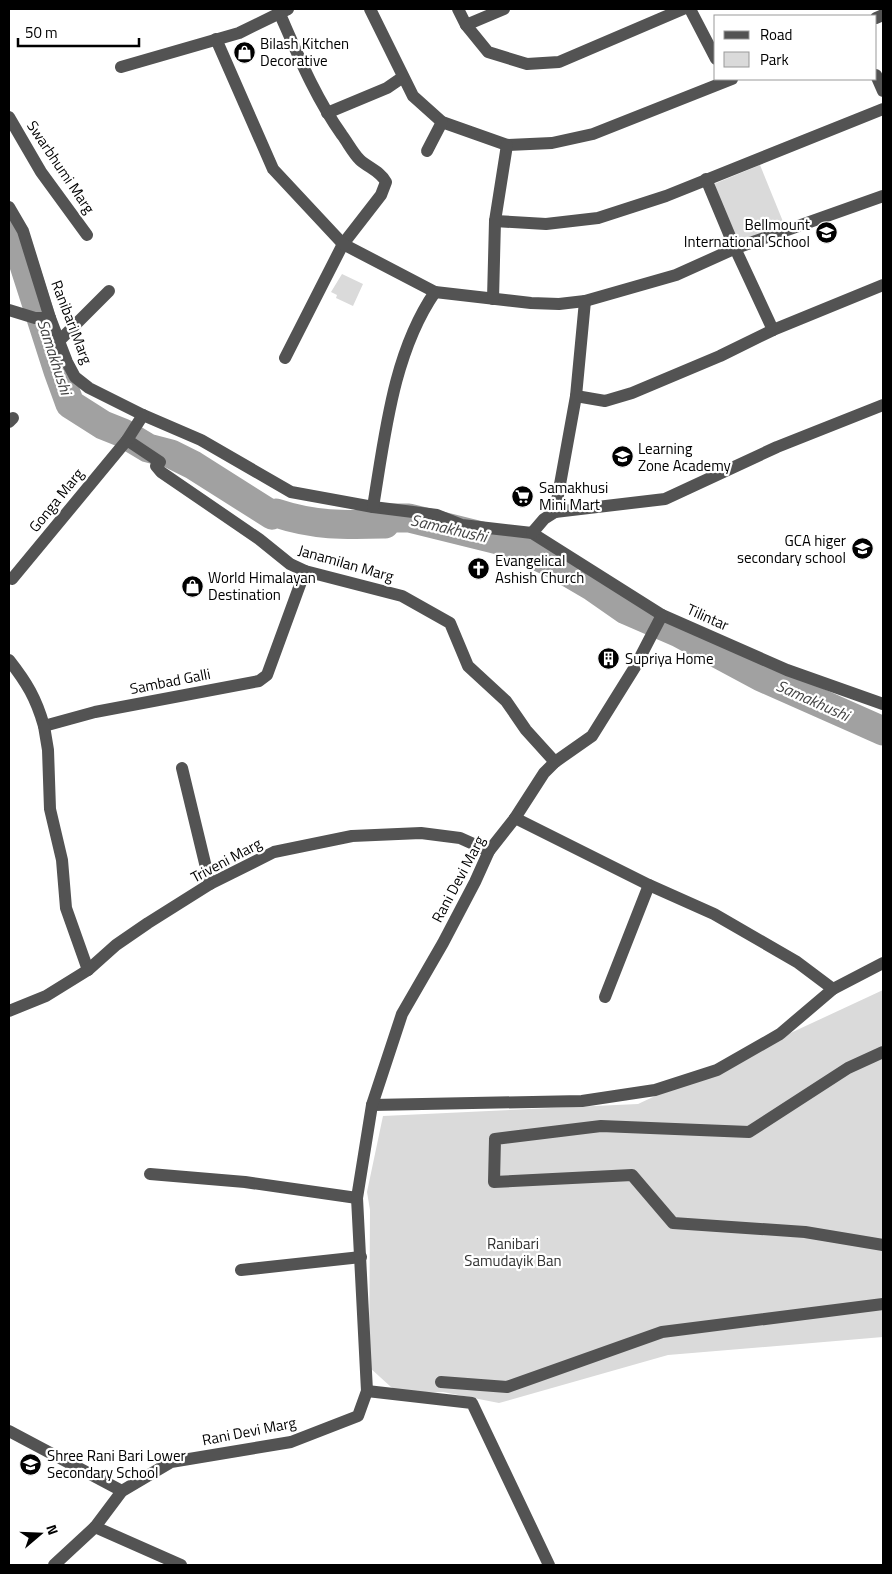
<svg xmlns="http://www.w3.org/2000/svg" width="892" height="1574" font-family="'Titillium Web',sans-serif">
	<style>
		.green { fill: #dadada }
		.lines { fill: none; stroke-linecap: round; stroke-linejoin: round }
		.river { stroke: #a1a1a1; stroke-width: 29 }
		.minor { stroke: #535353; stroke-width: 12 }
		.labels { text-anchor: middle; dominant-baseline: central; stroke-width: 4.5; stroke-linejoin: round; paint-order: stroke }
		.poi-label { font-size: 15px; fill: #000; stroke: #fff; text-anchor: start }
		.street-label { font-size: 15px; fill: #000; stroke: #fff }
		.park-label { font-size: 15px; fill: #313131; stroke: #fff }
		.water-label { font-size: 16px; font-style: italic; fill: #424242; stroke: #fff }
	</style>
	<rect width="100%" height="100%" fill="#fff"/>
	<g class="green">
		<path d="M760,165L784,224L737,243L714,184Z"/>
		<path d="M342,274L363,284L353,306L336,298L337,295L331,292Z"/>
		<path d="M883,990V1337L668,1355L499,1403L443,1392L403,1393L391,1387L369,1367L370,1210L367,1192L383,1116L638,1104Z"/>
	</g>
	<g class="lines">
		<path class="river" d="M9,228L24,265L58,371L70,404L103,425L123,433L148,448L171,454L193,465L272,515L276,513C315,526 345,525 385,524L386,518H409L506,542L552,563L593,587L626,610L679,633L761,677L883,731"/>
		<g class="minor">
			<path d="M370,9L413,96L442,122L507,145L552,143L593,134L732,79"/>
			<path d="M458,9L466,25L488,52L527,64L559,62L683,9"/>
			<path d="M690,9L716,59"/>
			<path d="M279,12C298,55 315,97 342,135C348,143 353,153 360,160C369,168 380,171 386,182L381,195L343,244L285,358"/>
			<path d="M876,18L883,15"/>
			<path d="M466,25L504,9"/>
			<path d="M216,39L273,169L343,244L435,292L531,303L559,304L585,301L676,275L736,248L883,196"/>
			<path d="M121,67L239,33L288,9"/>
			<path d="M876,75L883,91"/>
			<path d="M327,113L387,88L403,77"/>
			<path d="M9,117L41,172L87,235"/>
			<path d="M427,151L442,122"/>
			<path d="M706,179L734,246L773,330"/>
			<path d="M9,207L23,231L50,318L67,362L75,377L89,388L143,415L201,440L291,492L373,507L437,515L462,525L532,533L662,615L787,670L883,704"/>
			<path d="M495,221L546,224L598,218L666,196L883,109"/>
			<path d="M493,299L495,221L507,145"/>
			<path d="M9,310L35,318H50"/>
			<path d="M59,341L109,291"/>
			<path d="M576,396L605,401L632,393L720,356L773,330L883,285"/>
			<path d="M9,422L13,418"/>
			<path d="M127,440L160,462L156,466L161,472L259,539L290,564L305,571L402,596L450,623L468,666L506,701L526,730L555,762"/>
			<path d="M373,507C385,435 393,353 435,292"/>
			<path d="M555,512L576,396L585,301"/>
			<path d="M532,533L544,519L555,512L665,499L777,447L883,405"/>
			<path d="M12,579L127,440L143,415"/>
			<path d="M9,660C27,683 36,698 44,726L95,712L259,681L267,675L305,571"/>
			<path d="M44,726L48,750L50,809L62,860L66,908L88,970"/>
			<path d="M182,768L210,884"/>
			<path d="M515,818L649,885L714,914L797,962L833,989L883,963"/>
			<path d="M605,997L649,885"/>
			<path d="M9,1011L46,996L88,970L116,945L148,923L210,884L274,852L352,836L421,833L460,838L489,851"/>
			<path d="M883,1052L848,1068L749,1132L601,1126L495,1139L494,1182L632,1175L673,1223L805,1232L883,1245"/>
			<path d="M372,1105L582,1101L655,1090L717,1070L780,1034L833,989"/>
			<path d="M150,1174L245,1182L357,1198"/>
			<path d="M241,1270L361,1257"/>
			<path d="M441,1382L507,1387L662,1332L883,1304"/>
			<path d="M367,1391L472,1403L549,1565"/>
			<path d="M9,1431L122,1491"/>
			<path d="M95,1527L181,1565"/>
			<path d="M54,1565L95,1527L122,1491L171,1462L291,1442L358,1416L367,1391L357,1198L372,1105L402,1014L443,943L475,882L489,851L515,818L544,773L555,762L592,736L635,667L662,615"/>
		</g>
	</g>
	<defs>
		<symbol id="shop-disc" viewBox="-11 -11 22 22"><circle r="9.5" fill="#000" stroke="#fff"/><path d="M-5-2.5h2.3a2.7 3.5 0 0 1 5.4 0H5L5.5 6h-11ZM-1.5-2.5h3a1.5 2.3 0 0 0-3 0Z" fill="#fff"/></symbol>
		<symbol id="school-disc" viewBox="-11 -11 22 22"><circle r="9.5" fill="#000" stroke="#fff"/><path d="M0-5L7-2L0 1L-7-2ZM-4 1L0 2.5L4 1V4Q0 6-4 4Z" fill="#fff"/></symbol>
		<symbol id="supermarket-disc" viewBox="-11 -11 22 22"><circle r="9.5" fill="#000" stroke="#fff"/><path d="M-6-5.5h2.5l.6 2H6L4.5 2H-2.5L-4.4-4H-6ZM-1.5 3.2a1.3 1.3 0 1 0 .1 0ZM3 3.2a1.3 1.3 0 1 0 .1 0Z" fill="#fff"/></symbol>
		<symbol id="church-disc" viewBox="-11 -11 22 22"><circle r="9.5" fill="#000" stroke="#fff"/><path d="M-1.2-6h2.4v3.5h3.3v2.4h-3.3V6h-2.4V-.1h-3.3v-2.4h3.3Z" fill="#fff"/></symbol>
		<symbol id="building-disc" viewBox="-11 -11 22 22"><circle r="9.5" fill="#000" stroke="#fff"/><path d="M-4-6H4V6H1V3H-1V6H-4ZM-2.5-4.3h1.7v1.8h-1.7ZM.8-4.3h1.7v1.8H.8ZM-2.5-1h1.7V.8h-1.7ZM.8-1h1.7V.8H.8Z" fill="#fff"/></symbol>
	</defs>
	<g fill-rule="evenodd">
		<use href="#shop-disc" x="232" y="40" width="25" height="25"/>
		<use href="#school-disc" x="814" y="220" width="25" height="25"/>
		<use href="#school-disc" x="610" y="444" width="25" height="25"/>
		<use href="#supermarket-disc" x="510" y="484" width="25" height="25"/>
		<use href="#school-disc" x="850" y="536" width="25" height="25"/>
		<use href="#church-disc" x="466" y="556" width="25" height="25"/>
		<use href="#shop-disc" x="180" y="574" width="25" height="25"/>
		<use href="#building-disc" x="596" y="646" width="25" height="25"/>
		<use href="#school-disc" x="18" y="1452" width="25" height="25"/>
	</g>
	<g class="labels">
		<g class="poi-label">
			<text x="260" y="43">Bilash Kitchen<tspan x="260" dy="17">Decorative</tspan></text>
			<text x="810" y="224" text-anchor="end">Bellmount<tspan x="810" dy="17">International School</tspan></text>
			<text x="638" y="448">Learning<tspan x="638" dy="17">Zone Academy</tspan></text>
			<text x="539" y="487">Samakhusi<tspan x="539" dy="17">Mini Mart</tspan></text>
			<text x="846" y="540" text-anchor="end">GCA higer<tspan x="846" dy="17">secondary school</tspan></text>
			<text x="495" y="560">Evangelical<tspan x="495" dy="17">Ashish Church</tspan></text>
			<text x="208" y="577">World Himalayan<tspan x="208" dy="17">Destination</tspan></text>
			<text x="625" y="658">Supriya Home</text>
			<text x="47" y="1455">Shree Rani Bari Lower<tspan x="47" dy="17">Secondary School</tspan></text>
		</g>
		<g class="street-label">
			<text transform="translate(61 167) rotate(56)">Swarbhumi Marg</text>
			<text transform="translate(72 322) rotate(69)">Ranibari Marg</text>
			<text transform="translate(56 500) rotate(-51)">Gonga Marg</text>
			<text transform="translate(346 563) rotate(16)">Janamilan Marg</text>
			<text transform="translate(708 617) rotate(24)">Tilintar</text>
			<text transform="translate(170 681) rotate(-11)">Sambad Galli</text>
			<text transform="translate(226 860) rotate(-28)">Triveni Marg</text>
			<text transform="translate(458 879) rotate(-62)">Rani Devi Marg</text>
			<text transform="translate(249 1431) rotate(-11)">Rani Devi Marg</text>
		</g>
		<g class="park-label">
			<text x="513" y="1243">Ranibari<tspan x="513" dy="17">Samudayik Ban</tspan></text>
		</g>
		<g class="water-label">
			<text transform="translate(55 357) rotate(72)">Samakhushi</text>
			<text transform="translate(449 528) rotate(13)">Samakhushi</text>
			<text transform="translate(813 700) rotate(24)">Samakhushi</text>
		</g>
	</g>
	<rect width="892" height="1574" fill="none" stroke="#000000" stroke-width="20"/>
	<rect x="714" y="15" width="162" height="65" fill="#ffffff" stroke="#999999"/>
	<rect x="724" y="31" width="25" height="8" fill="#535353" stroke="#999999"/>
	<text x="760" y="40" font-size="15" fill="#000000">Road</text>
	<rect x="724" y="52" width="25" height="15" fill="#dadada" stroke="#999999"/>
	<text x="760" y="65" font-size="15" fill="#000000">Park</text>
	<g transform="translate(40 1534) rotate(71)" stroke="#ffffff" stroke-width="4" paint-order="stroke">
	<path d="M0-4L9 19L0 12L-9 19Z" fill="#000000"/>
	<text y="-8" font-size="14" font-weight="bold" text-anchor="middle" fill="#000000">N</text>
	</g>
	<path d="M18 38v8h121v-8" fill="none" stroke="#000000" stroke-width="2.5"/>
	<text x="25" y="38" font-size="15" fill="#000000" stroke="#ffffff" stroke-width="4" paint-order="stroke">50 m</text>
</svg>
